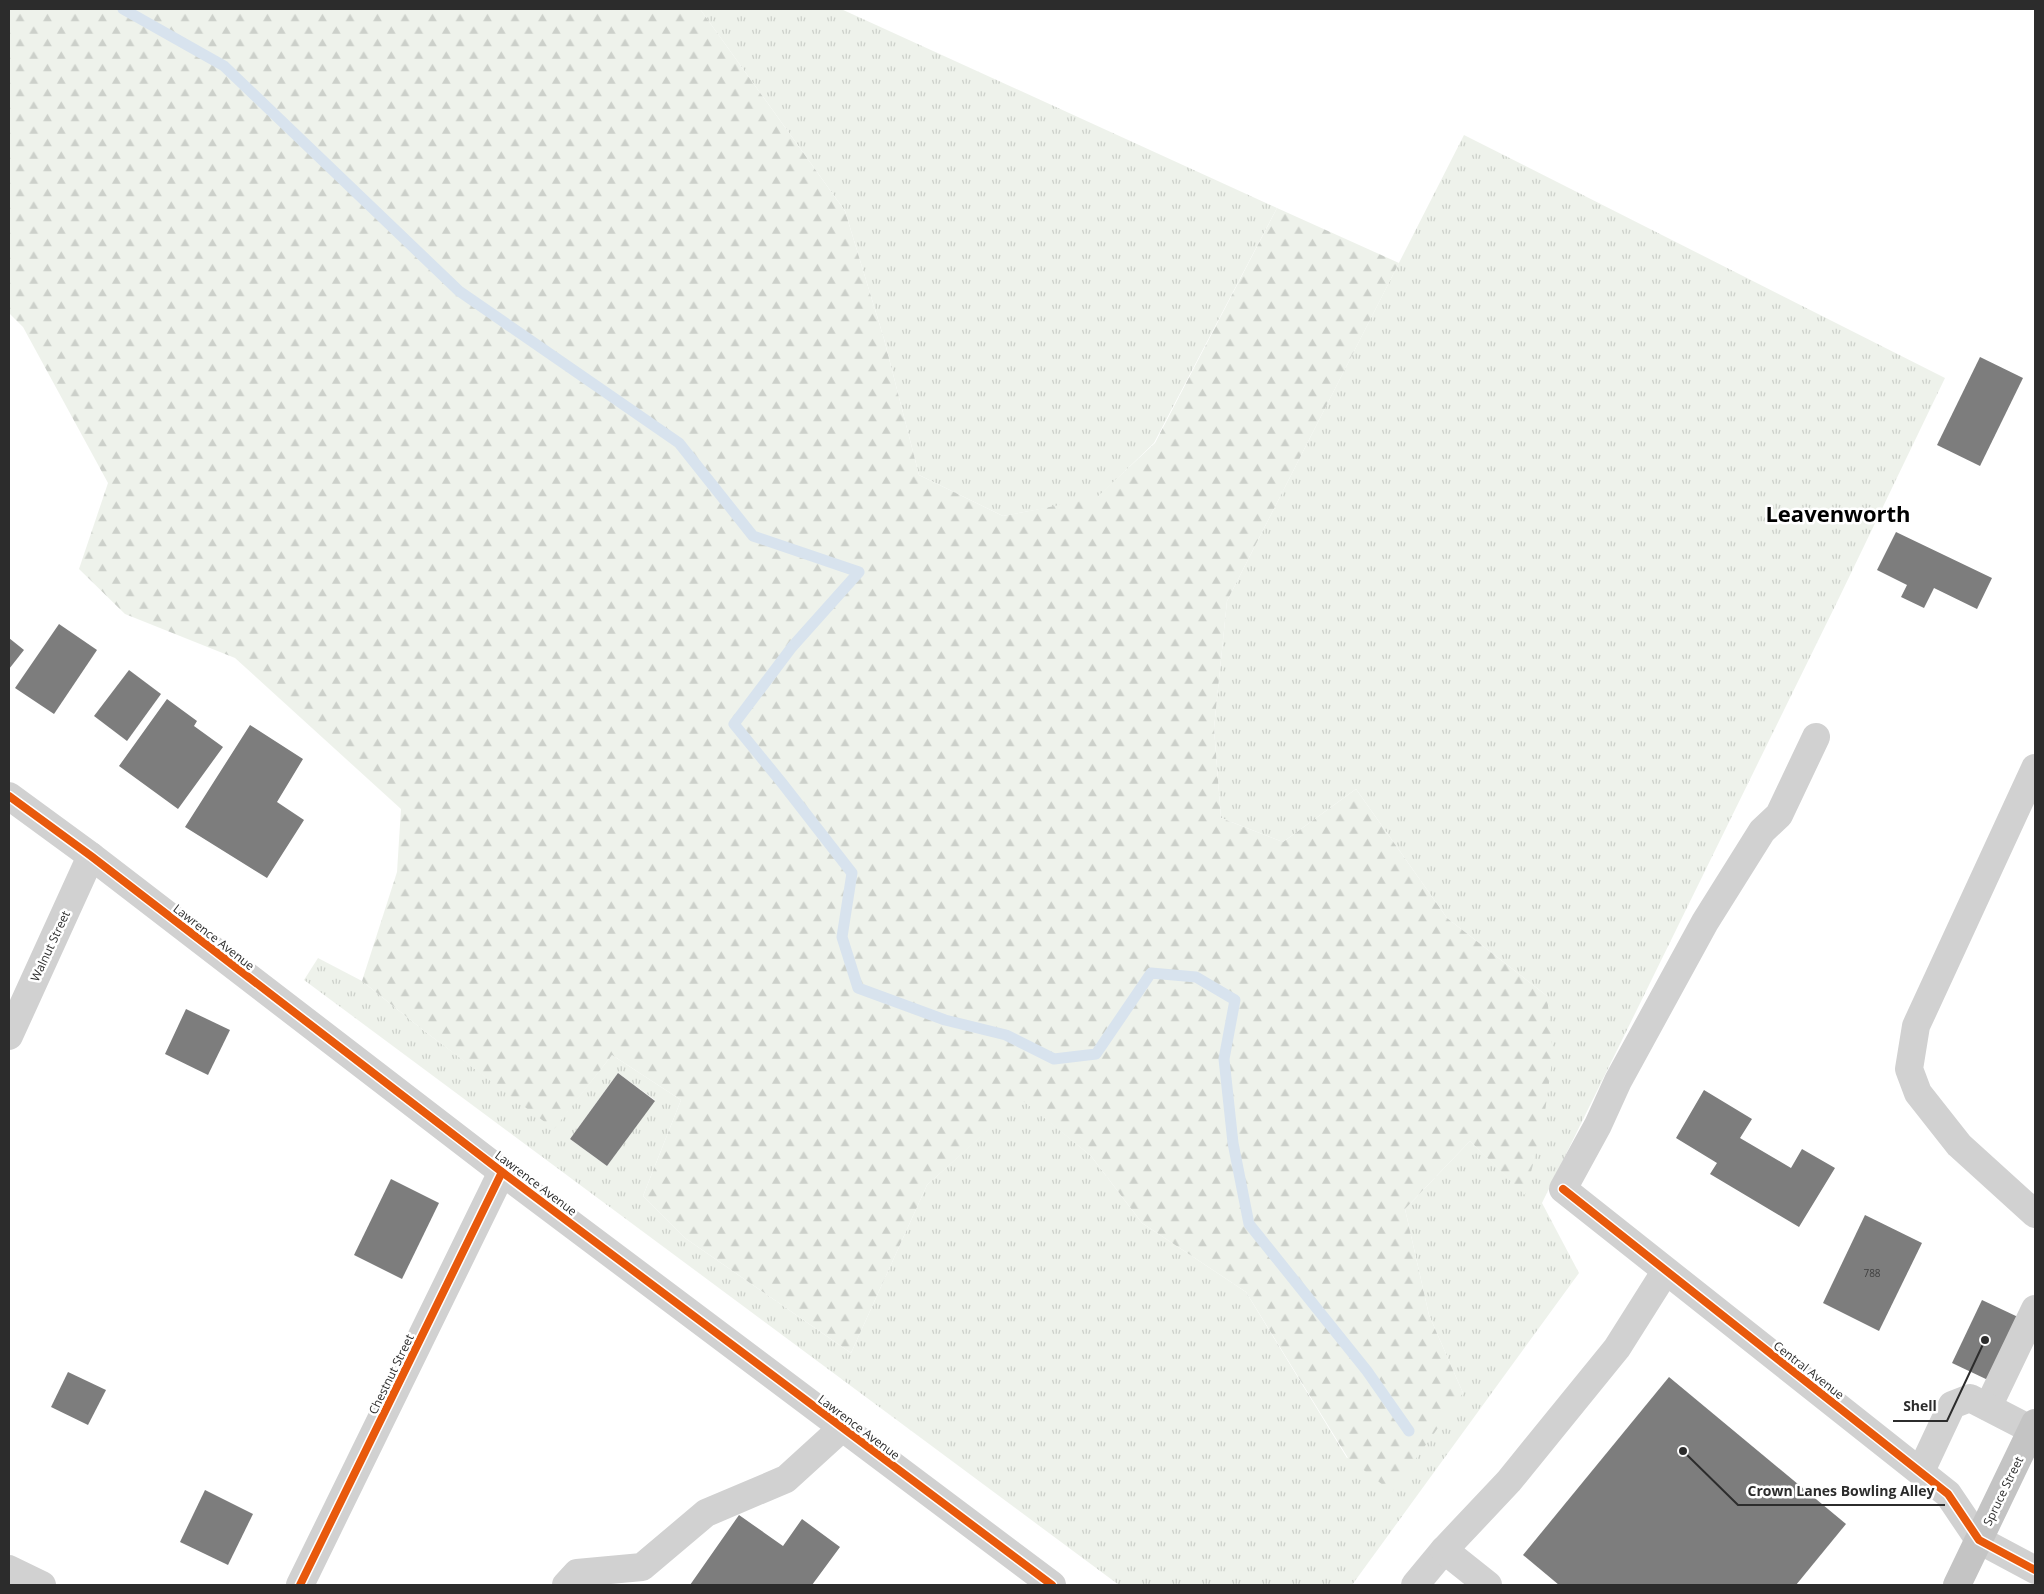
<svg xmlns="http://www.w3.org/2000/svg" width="2044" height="1594" font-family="'Open Sans',sans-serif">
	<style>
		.grass { fill: url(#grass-tufts); fill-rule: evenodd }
		.forest { fill: url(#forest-firs) }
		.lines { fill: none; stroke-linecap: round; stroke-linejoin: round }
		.stream { stroke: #d8e3ee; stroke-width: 11 }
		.building { fill: #7d7d7d }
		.minor { stroke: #d1d1d1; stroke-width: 28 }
		.major { stroke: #c4c4c4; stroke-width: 28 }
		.cycleway-casing { stroke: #fff; stroke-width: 11 }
		.cycleway { stroke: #e8590c; stroke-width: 8 }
		.labels { text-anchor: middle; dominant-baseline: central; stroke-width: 5; stroke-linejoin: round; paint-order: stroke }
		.number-label { font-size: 10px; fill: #404040 }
		.street-label { font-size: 12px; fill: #2c2c2c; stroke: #fff }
		.town-label { font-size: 22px; font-weight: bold; fill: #000; stroke: #fff }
		.leader { fill: none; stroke: #2c2c2c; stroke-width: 2 }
		.callout-dot { fill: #2c2c2c; stroke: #fff; stroke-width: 2 }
		.callout-label { font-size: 14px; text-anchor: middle; font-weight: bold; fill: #2c2c2c; stroke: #fff; stroke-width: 5; stroke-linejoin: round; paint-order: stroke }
	</style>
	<defs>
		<pattern id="grass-tufts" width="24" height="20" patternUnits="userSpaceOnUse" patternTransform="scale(1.25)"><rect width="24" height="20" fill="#eef2eb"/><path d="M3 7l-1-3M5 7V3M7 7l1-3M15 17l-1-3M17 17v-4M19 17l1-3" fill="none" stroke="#ccd0ca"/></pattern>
		<pattern id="forest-firs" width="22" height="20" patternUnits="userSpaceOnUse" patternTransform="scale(1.25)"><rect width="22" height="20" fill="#eef2eb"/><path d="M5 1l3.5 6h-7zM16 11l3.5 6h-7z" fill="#ccd0ca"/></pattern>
	</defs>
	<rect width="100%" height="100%" fill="#fff"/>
	<g class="grass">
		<path d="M700,9H841L1277,208L1154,443L1096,499L1003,516L919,475L884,339L845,211Z"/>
		<path d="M1464,135L1945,378L1839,598L1542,1203L1579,1273L1352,1585H1119L304,980L318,958L362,981L423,1030L554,1128L612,1055L681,1100L643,1196L685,1238L851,1353L927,1185L1022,1099L1091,1156L1142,1223L1246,1292L1347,1458L1463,1393L1429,1315L1405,1209L1470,1141L1525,1194L1547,996L1447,918L1356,789L1283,842L1221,818L1214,728L1227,601ZM618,1073L655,1100L607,1166L570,1139Z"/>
	</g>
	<path class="forest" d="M9,9H700L845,211L884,339L919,475L1003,516L1096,498L1155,443L1277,208L1399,263L1227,601L1214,728L1221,818L1283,842L1356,789L1447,918L1547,996L1553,1054L1543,1126L1525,1195L1470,1141L1405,1209L1429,1315L1463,1393L1392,1492L1348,1458L1246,1292L1142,1223L1091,1156L1022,1100L927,1185L851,1353L685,1238L643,1196L681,1100L612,1055L554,1129L423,1030L362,981L397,872L401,809L235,658L125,614L79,569L108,483L23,327L9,313Z"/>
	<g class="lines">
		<path class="stream" d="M123,9L224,66L459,291L679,443L753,536L859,572L792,647L734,724L782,783L852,873L842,937L858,988L945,1020L1006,1035L1054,1059L1096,1054L1151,973L1196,977L1235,1000L1224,1059L1233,1143L1249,1224L1367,1371L1409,1431"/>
	</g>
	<g class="building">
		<path d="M1980,357L2023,378L1980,466L1937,445Z"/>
		<path d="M1896,532L1992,578L1977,609L1934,588L1924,608L1901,597L1907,585L1877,570Z"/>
		<path d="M59,624L97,650L54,714L15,688Z"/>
		<path d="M9,638L24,650L9,669Z"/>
		<path d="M129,670L161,694L127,741L94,716Z"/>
		<path d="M167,699L197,721L194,726L223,747L178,809L119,766Z"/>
		<path d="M250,725L303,759L277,802L304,820L267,878L185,827Z"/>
		<path d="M186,1009L230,1030L208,1075L165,1054Z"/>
		<path d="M618,1073L655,1101L607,1166L570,1139Z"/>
		<path d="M1704,1090L1752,1119L1740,1138L1791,1168L1802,1149L1835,1168L1799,1227L1710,1174L1717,1163L1676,1138Z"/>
		<path d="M391,1179L439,1203L402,1279L354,1255Z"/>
		<path d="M1865,1215L1922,1243L1879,1331L1823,1303Z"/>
		<path d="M1982,1300L2018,1317L1988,1380L1952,1363Z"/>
		<path d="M68,1372L106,1390L88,1425L51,1407Z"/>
		<path d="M1669,1377L1846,1524L1796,1585H1559L1523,1555Z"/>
		<path d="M205,1490L253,1514L228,1565L180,1542Z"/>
		<path d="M739,1515L783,1546L802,1519L840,1547L812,1585H690Z"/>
	</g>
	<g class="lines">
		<g class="minor">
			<path d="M1816,737L1779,815L1762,831L1705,922L1618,1081L1598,1125L1563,1189L1948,1494L1979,1540L2035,1570"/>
			<path d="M2035,768L1916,1026L1909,1069L1918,1093L1959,1145L2035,1214"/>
			<path d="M9,796L91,856L502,1172L1052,1585"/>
			<path d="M9,1036L91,856"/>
			<path d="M1988,1407L2035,1309"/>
			<path d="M1921,1471L1952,1405L1970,1398L2032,1430"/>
			<path d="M9,1569L42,1585"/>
			<path d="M300,1585L502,1172"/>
			<path d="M566,1585L577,1573L642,1567L706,1513L786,1479L842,1428"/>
			<path d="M1415,1585L1444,1550"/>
			<path d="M1488,1585L1444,1550L1509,1481L1617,1348L1665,1272"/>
		</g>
		<path class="major" d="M1957,1585L2035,1423"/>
		<defs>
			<g id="cycleway">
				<path d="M9,796L91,856L502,1172L1052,1585"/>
				<path d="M1563,1189L1948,1494L1979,1540L2035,1570"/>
				<path d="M300,1585L502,1172"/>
			</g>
		</defs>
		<use href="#cycleway" class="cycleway-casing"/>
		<use href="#cycleway" class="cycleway"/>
	</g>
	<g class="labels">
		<g class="number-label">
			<text x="1872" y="1273">788</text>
		</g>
		<g class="street-label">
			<text transform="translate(214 937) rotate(38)">Lawrence Avenue</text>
			<text transform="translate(50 946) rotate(-65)">Walnut Street</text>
			<text transform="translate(536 1183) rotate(37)">Lawrence Avenue</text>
			<text transform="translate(1809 1370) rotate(38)">Central Avenue</text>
			<text transform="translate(391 1374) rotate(-64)">Chestnut Street</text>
			<text transform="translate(859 1427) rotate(37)">Lawrence Avenue</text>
			<text transform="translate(2003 1491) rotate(-64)">Spruce Street</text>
		</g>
		<g class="town-label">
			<text x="1838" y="513">Leavenworth</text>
		</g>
	</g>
	<path class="leader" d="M1985 1340L1947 1421H1893M1683 1451L1738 1505H1945"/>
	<g class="callout-dot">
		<circle cx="1985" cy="1340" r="5"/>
		<circle cx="1683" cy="1451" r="5"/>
	</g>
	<g class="callout-label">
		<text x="1920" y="1411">Shell</text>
		<text x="1841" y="1496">Crown Lanes Bowling Alley</text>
	</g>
	<rect width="2044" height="1594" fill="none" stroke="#2c2c2c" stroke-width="20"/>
</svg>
